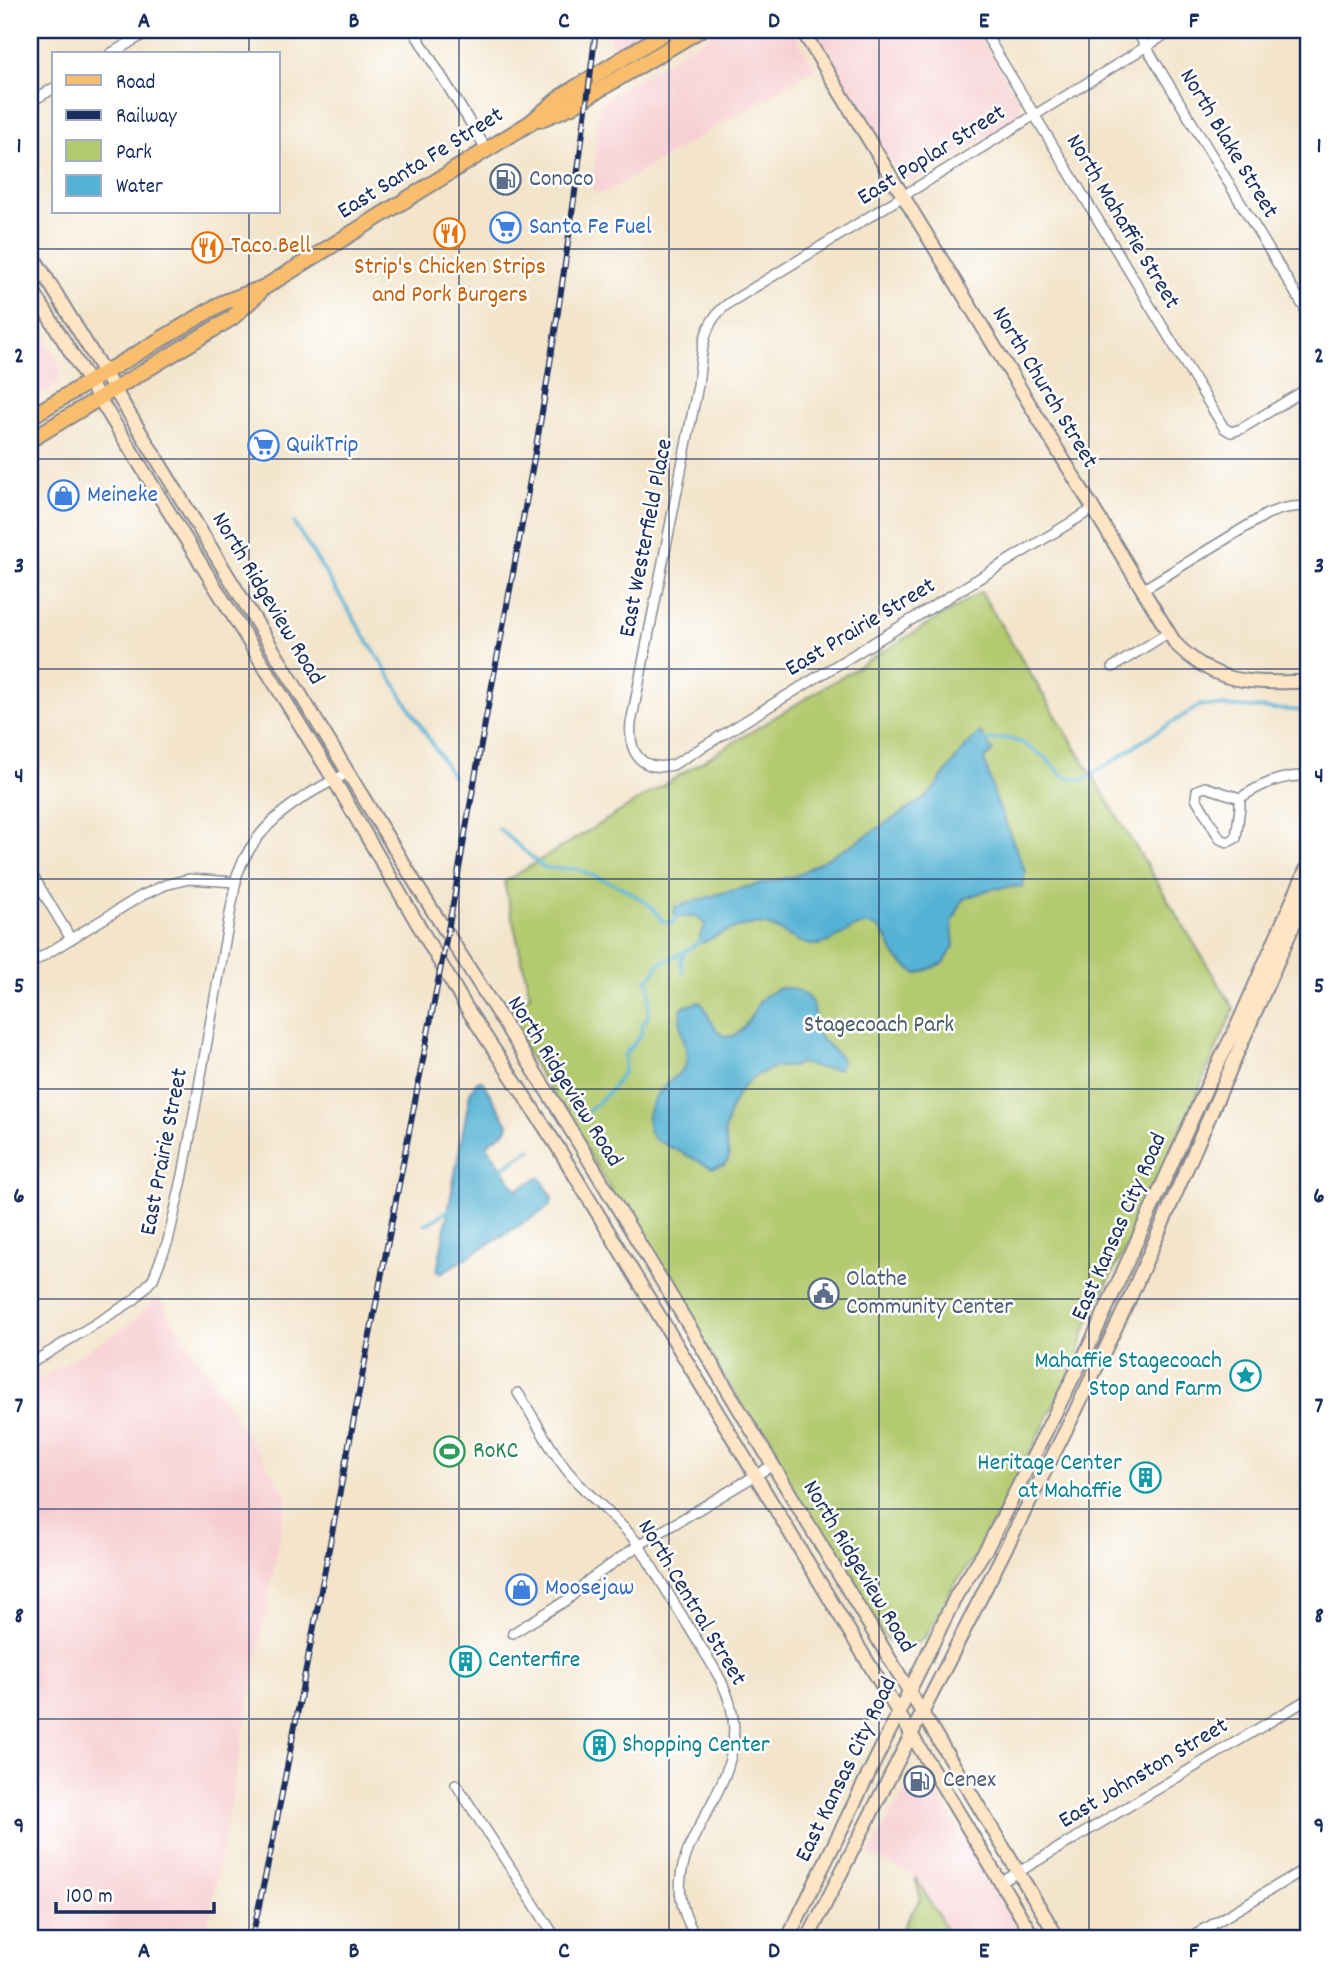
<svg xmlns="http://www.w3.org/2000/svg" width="1338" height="1968" font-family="Dekko,sans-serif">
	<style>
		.built { fill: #f7cfd2 }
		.green { fill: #b4ca6f; stroke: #687c66; stroke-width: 2 }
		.water { fill: #55b2d4; stroke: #387099; stroke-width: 2 }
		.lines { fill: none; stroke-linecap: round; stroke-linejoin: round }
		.stream { stroke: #55b2d4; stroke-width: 3.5 }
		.street-casing { stroke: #878a94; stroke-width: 12 }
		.secondary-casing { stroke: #878a94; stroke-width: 16 }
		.primary-casing { stroke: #878a94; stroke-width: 18 }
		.street { stroke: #fff; stroke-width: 9 }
		.secondary { stroke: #fde5c5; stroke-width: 12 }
		.primary { stroke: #f9be6d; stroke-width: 14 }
		.rail-casing { stroke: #1b2f5e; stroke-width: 6 }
		.rail { stroke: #fff; stroke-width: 3.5; stroke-dasharray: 10; stroke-linecap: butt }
		.grid { fill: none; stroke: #1b2f5e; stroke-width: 2; stroke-opacity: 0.55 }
		.labels { text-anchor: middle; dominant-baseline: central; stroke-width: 5; stroke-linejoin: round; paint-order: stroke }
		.street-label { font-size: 24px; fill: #1b2f5e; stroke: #fff }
		.service-label { font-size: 24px; fill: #4e5e75; stroke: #fff; text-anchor: start }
		.shop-label { font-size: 24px; fill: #366cbe; stroke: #fff; text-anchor: start }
		.food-label { font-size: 24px; fill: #c56008; stroke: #fff; text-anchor: start }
		.park-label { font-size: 24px; fill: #495e63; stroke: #fff }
		.culture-label { font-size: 24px; fill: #0d838f; stroke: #fff; text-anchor: end }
		.leisure-label { font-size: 24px; fill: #27864d; stroke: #fff; text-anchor: start }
		.neatline { fill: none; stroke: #1b2f5e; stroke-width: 2.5 }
		.grid-label { font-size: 23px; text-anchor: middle; font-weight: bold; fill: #1b2f5e }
	</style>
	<rect width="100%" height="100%" fill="#fff"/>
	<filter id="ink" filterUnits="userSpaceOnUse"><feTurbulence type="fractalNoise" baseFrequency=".0143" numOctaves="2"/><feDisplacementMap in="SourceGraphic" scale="14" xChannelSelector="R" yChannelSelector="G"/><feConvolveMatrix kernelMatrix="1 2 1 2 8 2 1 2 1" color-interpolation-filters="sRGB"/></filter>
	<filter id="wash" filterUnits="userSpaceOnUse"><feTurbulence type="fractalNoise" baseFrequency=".00686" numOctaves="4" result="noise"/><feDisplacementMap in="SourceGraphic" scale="28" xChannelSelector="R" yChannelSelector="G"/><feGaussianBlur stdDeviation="1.57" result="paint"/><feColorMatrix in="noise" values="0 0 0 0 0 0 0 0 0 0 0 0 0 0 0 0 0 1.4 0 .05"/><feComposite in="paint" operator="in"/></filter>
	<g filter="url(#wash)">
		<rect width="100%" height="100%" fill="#f3e4ca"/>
		<g class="built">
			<path d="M611,30H656L619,52L610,40Z"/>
			<path d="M718,30H792L815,68L605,193L592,192L600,102Z"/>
			<path d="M811,30H976L1019,101L1021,110L1019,115L1011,123L915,181H906L898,173Z"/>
			<path d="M30,313L58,361L60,373L58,382L52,388L30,402Z"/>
			<path d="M158,1297L287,1496L206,1938H30V1385L130,1324Z"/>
			<path d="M921,1786L930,1788L943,1803L1024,1938H952L915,1877L869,1854L901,1797L915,1788Z"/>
		</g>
		<g class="green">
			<path d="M981,592L1234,1009L1144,1215L1110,1277L1084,1332L1078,1359L978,1553L953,1586L929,1632L923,1639L915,1644L906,1646L888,1641L882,1635L503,1013L530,995L504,882Z"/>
			<path d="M915,1877L952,1938H897L920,1899Z"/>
		</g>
		<g class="water">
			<path d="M980,732L993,751L984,759L995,797L1025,871L1023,886L991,889L963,899L952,923L954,946L944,963L917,974C910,969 901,963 896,957C888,945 887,927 869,925C851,922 837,945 814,945C800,945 787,934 774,928C750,918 725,932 702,943L700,936L706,925L695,916L681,917L674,913L675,907L725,892L795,876L858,841L928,796L967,745Z"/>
			<path d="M780,988C797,987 813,995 815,1014C816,1022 815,1029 819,1036C825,1045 836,1050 842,1060L839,1069L820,1068L799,1063L793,1067C771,1064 748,1077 737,1095C731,1105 727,1121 725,1131C723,1139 729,1150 729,1158L724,1165L712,1168L654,1139C639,1119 653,1097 669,1082C674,1077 681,1073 685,1066C692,1052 675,1026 682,1007L700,1002L703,1005C708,1014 713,1027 720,1033C739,1049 752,1011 761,1000C766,994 773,991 780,988Z"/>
			<path d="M477,1081H482L508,1124C506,1137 492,1136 487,1146L517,1190L537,1178H540L552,1196L551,1203L548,1208L441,1273L437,1271L470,1093Z"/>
		</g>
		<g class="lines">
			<g class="stream">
				<path d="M294,523L453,777"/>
				<path d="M984,745L986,741L1004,738L1020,742L1045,757L1064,777L1082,780L1112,762L1148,737L1201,705L1308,711"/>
				<path d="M498,828L544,868L577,869L621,887L646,902L657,913L662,921L672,923L680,914"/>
				<path d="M683,973L681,961L684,952"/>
				<path d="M588,1112L610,1091L624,1071L625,1054L641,1035L642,1025L648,1017L650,990L647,979L653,975L658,965L691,948L704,938"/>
				<path d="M501,1169L531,1149"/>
				<path d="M424,1224C433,1222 443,1214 451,1208"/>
			</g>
		</g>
	</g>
	<g filter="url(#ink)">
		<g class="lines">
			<defs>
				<g id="street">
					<path d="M413,30L487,150"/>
					<path d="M983,30L1224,428L1231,432L1241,429L1308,388"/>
					<path d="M1136,30L1308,314"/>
					<path d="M1301,30L1308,42"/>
					<path d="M110,54L151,30"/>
					<path d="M30,102L54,88"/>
					<path d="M1093,509L673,765C641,772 628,753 631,723L698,385C702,354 701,322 729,303L1173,30"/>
					<path d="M1142,590L1267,514C1281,508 1293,505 1308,507"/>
					<path d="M1113,667L1168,633"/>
					<path d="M1240,798V807L1236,838L1228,842L1220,839L1196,798L1197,790L1205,787L1240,798C1262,784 1281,775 1308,776"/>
					<path d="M30,871L71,939"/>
					<path d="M30,964L141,896L165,885L189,879L236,882"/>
					<path d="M30,1364L134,1300L153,1279L168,1241L183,1175L237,875C256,823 300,796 348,773"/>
					<path d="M518,1393C538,1423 553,1457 578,1483C598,1504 621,1522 639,1545C656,1574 674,1603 692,1632C708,1659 729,1686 733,1718C744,1805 641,1853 697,1938"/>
					<path d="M513,1633L567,1600L589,1580L639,1545L773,1465"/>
					<path d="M456,1784L556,1938"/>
					<path d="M1000,1883L1308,1699"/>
					<path d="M1190,1938L1308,1867"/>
				</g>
				<g id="secondary">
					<path d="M802,30L1175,643C1218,687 1251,682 1308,682"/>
					<path d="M30,251L419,889L557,1107L1058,1938"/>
					<path d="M30,286L334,780L466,1007L557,1146L1034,1938"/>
					<path d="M788,1938L957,1594L988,1546L1092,1340L1207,1086L1237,1026L1308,865"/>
					<path d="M808,1938L1074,1414L1129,1300L1308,892"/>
				</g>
				<g id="primary">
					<path d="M541,119L570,107L700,30"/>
					<path d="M30,417L222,303L265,287L530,123L562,96L669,30"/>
					<path d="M30,440L232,318L259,293"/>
				</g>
			</defs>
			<use href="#street" class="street-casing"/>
			<use href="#secondary" class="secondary-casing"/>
			<use href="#primary" class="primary-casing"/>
			<use href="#street" class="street"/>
			<use href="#secondary" class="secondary"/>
			<use href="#primary" class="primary"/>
			<defs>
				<path id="rail" d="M252,1938L272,1845L455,893C481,734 514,576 541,418C563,289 580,159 596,30"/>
			</defs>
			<use href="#rail" class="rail-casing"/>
			<use href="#rail" class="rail"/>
		</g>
	</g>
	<path class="grid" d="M249,30V54M459,30V1938M669,30V1938M879,30V1938M1089,30V1938M249,212V1938M30,249H1308M30,459H1308M30,669H1308M30,879H1308M30,1089H1308M30,1299H1308M30,1509H1308M30,1719H1308"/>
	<defs>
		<symbol id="fuel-ring" viewBox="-11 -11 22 22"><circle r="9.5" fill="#fff" stroke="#5c6f8a" stroke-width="1.5"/><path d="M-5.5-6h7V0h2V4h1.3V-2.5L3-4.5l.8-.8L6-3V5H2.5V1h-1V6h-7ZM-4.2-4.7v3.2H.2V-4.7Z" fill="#5c6f8a"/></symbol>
		<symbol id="supermarket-ring" viewBox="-11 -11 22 22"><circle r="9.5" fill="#fff" stroke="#3f7fe0" stroke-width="1.5"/><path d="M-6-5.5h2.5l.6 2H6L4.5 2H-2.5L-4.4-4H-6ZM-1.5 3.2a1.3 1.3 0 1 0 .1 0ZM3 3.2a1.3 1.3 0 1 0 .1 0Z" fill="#3f7fe0"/></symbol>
		<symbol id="restaurant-ring" viewBox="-11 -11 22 22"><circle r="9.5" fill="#fff" stroke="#e8710a" stroke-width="1.5"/><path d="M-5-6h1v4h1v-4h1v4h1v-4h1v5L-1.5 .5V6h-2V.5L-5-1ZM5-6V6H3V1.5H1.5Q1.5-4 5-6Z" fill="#e8710a"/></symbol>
		<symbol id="shop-ring" viewBox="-11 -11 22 22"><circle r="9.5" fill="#fff" stroke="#3f7fe0" stroke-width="1.5"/><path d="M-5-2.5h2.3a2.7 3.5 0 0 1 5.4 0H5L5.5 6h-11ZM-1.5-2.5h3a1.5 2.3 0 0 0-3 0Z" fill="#3f7fe0"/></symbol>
		<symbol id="civic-ring" viewBox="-11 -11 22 22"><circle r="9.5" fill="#fff" stroke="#5c6f8a" stroke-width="1.5"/><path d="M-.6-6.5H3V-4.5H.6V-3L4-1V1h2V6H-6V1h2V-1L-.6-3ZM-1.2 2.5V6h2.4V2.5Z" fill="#5c6f8a"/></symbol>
		<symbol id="sight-ring" viewBox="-11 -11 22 22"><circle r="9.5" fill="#fff" stroke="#0f9aa8" stroke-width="1.5"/><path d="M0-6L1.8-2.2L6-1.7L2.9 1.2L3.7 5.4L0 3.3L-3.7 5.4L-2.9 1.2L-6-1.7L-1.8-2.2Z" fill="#0f9aa8"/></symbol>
		<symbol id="stadium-ring" viewBox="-11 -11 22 22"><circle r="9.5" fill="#fff" stroke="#2e9e5b" stroke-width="1.5"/><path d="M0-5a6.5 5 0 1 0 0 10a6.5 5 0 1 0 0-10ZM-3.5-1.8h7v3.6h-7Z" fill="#2e9e5b"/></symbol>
		<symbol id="building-ring" viewBox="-11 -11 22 22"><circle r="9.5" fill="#fff" stroke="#0f9aa8" stroke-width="1.5"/><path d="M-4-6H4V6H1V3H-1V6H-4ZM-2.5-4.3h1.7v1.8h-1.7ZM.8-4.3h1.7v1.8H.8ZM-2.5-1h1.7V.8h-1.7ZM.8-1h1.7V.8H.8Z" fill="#0f9aa8"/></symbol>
	</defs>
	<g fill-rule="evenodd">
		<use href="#fuel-ring" x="488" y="162" width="35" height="35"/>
		<use href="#supermarket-ring" x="488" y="210" width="35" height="35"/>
		<use href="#restaurant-ring" x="432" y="216" width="35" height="35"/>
		<use href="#restaurant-ring" x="190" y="230" width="35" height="35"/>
		<use href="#supermarket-ring" x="246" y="428" width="35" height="35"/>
		<use href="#shop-ring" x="46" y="478" width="35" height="35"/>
		<use href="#civic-ring" x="806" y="1276" width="35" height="35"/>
		<use href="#sight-ring" x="1228" y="1358" width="35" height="35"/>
		<use href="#stadium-ring" x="432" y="1434" width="35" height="35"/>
		<use href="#building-ring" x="1128" y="1460" width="35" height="35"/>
		<use href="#shop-ring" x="504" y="1572" width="35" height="35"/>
		<use href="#building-ring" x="448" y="1644" width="35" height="35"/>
		<use href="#building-ring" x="582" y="1728" width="35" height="35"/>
		<use href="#fuel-ring" x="902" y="1764" width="35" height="35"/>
	</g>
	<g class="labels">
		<g class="street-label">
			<text transform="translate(1228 144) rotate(59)">North Blake Street</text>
			<text transform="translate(932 156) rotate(-32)">East Poplar Street</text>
			<text transform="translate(421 164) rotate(-32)">East Santa Fe Street</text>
			<text transform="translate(1122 222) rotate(59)">North Mahaffie Street</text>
			<text transform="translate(1044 388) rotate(59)">North Church Street</text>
			<text transform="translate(647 538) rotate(-79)">East Westerfield Place</text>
			<text transform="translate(267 599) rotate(59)">North Ridgeview Road</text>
			<text transform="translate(861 628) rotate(-31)">East Prairie Street</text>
			<text transform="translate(564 1082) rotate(58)">North Ridgeview Road</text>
			<text transform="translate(165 1152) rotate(-79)">East Prairie Street</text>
			<text transform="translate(1120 1227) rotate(-66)">East Kansas City Road</text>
			<text transform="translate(858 1567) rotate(59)">North Ridgeview Road</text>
			<text transform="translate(691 1603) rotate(59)">North Central Street</text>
			<text transform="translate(847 1770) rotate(-64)">East Kansas City Road</text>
			<text transform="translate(1144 1774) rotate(-31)">East Johnston Street</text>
		</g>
		<g class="service-label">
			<text x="529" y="180">Conoco</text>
			<text x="846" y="1280">Olathe<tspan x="846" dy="28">Community Center</tspan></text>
			<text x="943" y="1781">Cenex</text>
		</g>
		<g class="shop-label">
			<text x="529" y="228">Santa Fe Fuel</text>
			<text x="286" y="446">QuikTrip</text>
			<text x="87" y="496">Meineke</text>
			<text x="545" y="1589">Moosejaw</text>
		</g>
		<g class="food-label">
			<text x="231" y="247">Taco Bell</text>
			<text x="450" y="268" text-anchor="middle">Strip's Chicken Strips<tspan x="450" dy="28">and Pork Burgers</tspan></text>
		</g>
		<g class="park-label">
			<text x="879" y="1026">Stagecoach Park</text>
		</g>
		<g class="culture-label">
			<text x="1222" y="1362">Mahaffie Stagecoach<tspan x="1222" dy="28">Stop and Farm</tspan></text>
			<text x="1122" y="1464">Heritage Center<tspan x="1122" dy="28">at Mahaffie</tspan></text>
			<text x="488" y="1661" text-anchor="start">Centerfire</text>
			<text x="622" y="1746" text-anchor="start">Shopping Center</text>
		</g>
		<g class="leisure-label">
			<text x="473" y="1452">RoKC</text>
		</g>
	</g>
	<rect width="1338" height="1968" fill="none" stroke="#fff" stroke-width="77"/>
	<rect x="52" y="52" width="228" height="161" fill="#ffffff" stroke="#a4acbf" stroke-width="2"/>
	<rect x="66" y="75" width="35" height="10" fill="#f9be6d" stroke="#a4acbf" stroke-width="2"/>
	<text x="116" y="88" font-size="21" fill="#1b2f5e">Road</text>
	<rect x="66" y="110" width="35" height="10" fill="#1b2f5e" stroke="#a4acbf" stroke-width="2"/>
	<text x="116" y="122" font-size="21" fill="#1b2f5e">Railway</text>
	<rect x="66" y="140" width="35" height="21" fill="#b4ca6f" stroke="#a4acbf" stroke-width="2"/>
	<text x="116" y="158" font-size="21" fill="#1b2f5e">Park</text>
	<rect x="66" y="175" width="35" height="21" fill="#55b2d4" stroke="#a4acbf" stroke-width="2"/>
	<text x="116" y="192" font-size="21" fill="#1b2f5e">Water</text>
	<path d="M56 1902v10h158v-10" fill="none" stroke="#1b2f5e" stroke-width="3.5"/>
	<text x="66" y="1902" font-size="21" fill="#1b2f5e" stroke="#ffffff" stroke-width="5" paint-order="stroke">100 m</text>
	<rect x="38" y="38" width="1262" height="1892" class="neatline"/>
	<g class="grid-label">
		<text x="144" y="27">A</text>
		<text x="354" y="27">B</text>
		<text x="564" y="27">C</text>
		<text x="774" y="27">D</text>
		<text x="984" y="27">E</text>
		<text x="1194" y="27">F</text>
		<text x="19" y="152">1</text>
		<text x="1319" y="152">1</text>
		<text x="19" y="362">2</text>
		<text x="1319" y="362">2</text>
		<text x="19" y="572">3</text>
		<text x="1319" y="572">3</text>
		<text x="19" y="782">4</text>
		<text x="1319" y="782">4</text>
		<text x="19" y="992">5</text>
		<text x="1319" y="992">5</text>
		<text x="19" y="1202">6</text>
		<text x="1319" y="1202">6</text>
		<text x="19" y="1412">7</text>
		<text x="1319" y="1412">7</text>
		<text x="19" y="1622">8</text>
		<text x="1319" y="1622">8</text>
		<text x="19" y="1832">9</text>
		<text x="1319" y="1832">9</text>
		<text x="144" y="1957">A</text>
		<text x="354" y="1957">B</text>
		<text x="564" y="1957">C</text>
		<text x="774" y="1957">D</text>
		<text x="984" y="1957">E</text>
		<text x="1194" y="1957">F</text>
	</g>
</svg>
